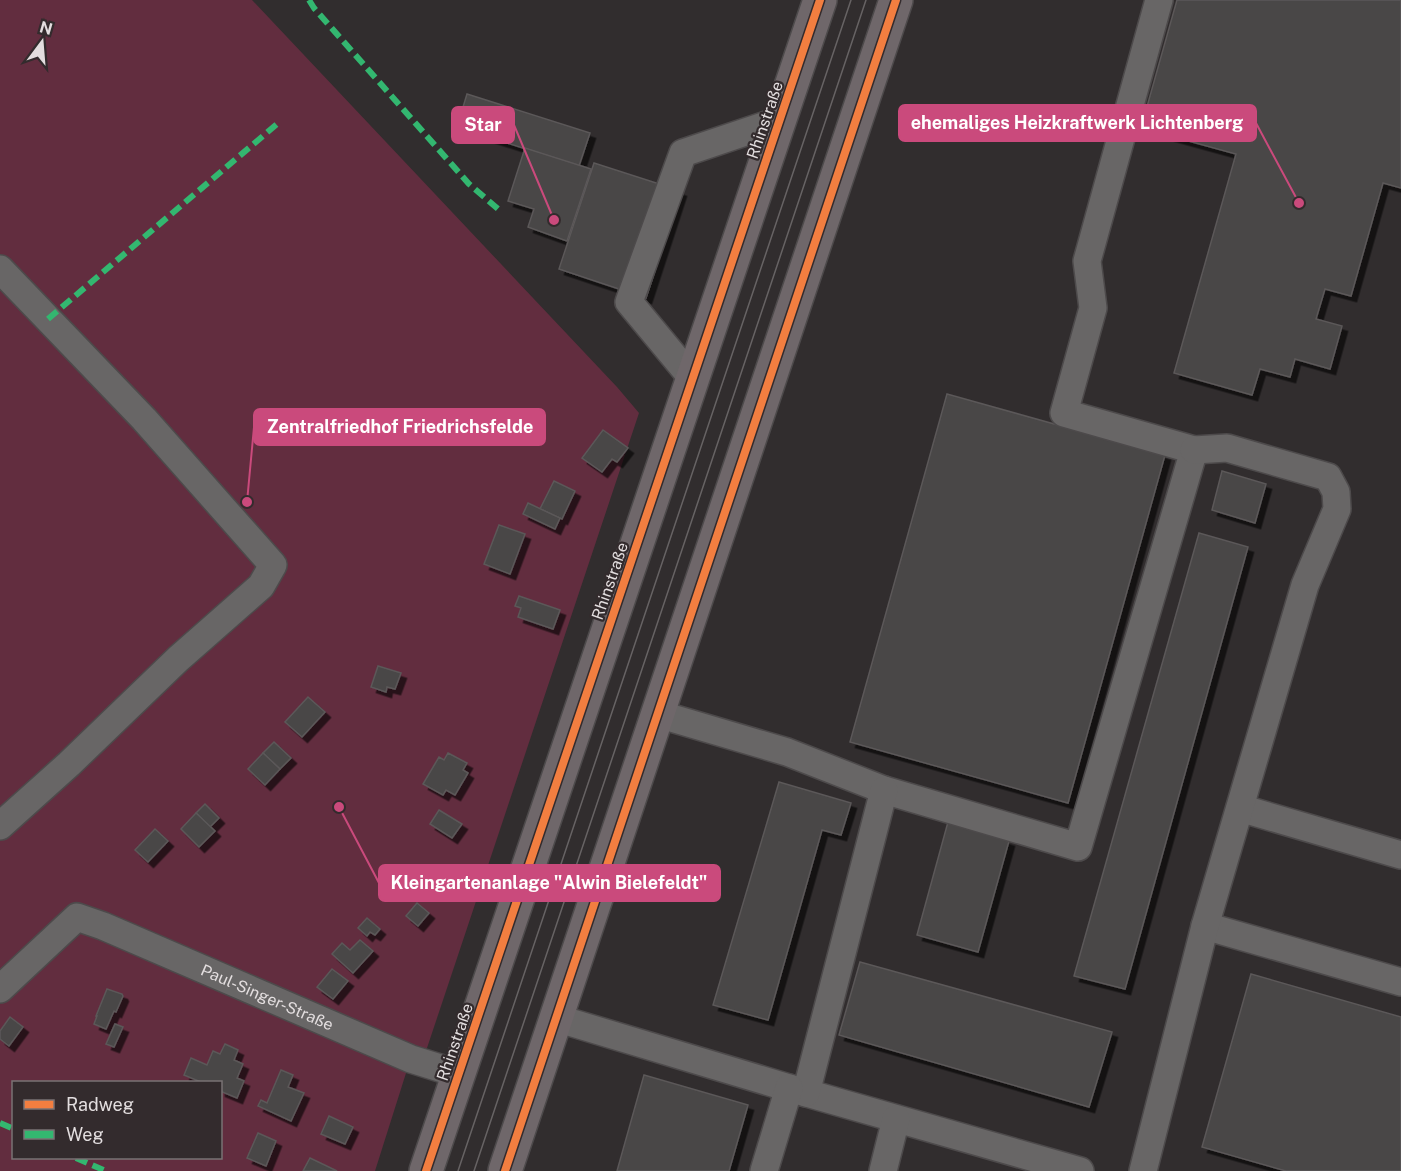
<svg xmlns="http://www.w3.org/2000/svg" width="1401" height="1171" font-family="'Public Sans',sans-serif">
	<style>
		.green { fill: #622d3f; fill-rule: evenodd }
		.building { fill: #484646; stroke: #5b5859; stroke-width: 1.5; filter: url(#shadow) }
		.lines { fill: none; stroke-linecap: round; stroke-linejoin: round }
		.minor-casing { stroke: #4d4a4b; stroke-width: 30 }
		.major-casing { stroke: #4d4a4b; stroke-width: 36 }
		.minor { stroke: #686666; stroke-width: 27 }
		.major { stroke: #6f676a; stroke-width: 33 }
		.tram { stroke: #676364; stroke-width: 1.5 }
		.quiet { stroke: #33b770; stroke-width: 6; stroke-dasharray: 12 6; stroke-linecap: butt }
		.cycleway-casing { stroke: #332b2d; stroke-width: 11 }
		.cycleway { stroke: #f27e40; stroke-width: 8 }
		.labels { text-anchor: middle; dominant-baseline: central; stroke-width: 4.5; stroke-linejoin: round; paint-order: stroke }
		.street-label { font-size: 16px; fill: #e3dedf; stroke: #332b2d }
		.leader { fill: none; stroke: #ca4a7c; stroke-width: 2 }
		.callout-dot { fill: #ca4a7c; stroke: #332b2d; stroke-width: 2 }
		.callout { fill: #ca4a7c; stroke: #ca4a7c; stroke-width: 2 }
		.callout-label { font-size: 18px; text-anchor: middle; font-weight: bold; fill: #fff }
	</style>
	<defs>
		<filter id="shadow"><feDropShadow dx="5.5" dy="5.5" stdDeviation="0" flood-color="#0009"/></filter>
	</defs>
	<rect width="100%" height="100%" fill="#312d2e"/>
	<path class="green" d="M0,0H252L617,387L639,413L427,1048L413,1051L375,1171H0ZM14,1082H220V1158H14Z"/>
	<g class="building">
		<path d="M1177,0H1401V188L1383,183L1351,296L1325,289L1316,319L1342,326L1330,369L1295,359L1290,377L1260,369L1252,395L1174,373L1236,154L1141,128Z"/>
		<path d="M467,94L590,133L579,166L457,127Z"/>
		<path d="M525,148L591,169L567,241L528,227L534,209L508,201Z"/>
		<path d="M594,163L681,191L646,298L559,269Z"/>
		<path d="M947,394L1165,455L1068,803L850,742Z"/>
		<path d="M603,430L628,448L617,462L612,459L602,472L582,458Z"/>
		<path d="M1222,471L1266,484L1255,523L1212,510Z"/>
		<path d="M554,481L575,491L562,519L540,509Z"/>
		<path d="M528,503L560,518L555,529L523,514Z"/>
		<path d="M499,525L525,534L510,574L484,564Z"/>
		<path d="M1199,533L1248,547L1125,989L1074,976Z"/>
		<path d="M519,596L560,610L553,629L518,617L521,608L515,606Z"/>
		<path d="M378,666L401,673L395,689L387,687L386,692L371,687Z"/>
		<path d="M308,697L325,712L302,737L285,722Z"/>
		<path d="M274,742L291,758L280,769L263,753Z"/>
		<path d="M263,753L280,769L265,785L248,769Z"/>
		<path d="M448,753L467,763L463,770L468,773L455,795L446,790L443,795L423,784L439,757L444,760Z"/>
		<path d="M779,782L851,803L841,835L822,830L768,1020L713,1005Z"/>
		<path d="M205,804L219,818L210,827L196,813Z"/>
		<path d="M439,810L462,824L452,838L430,824Z"/>
		<path d="M196,813L215,831L199,847L181,829Z"/>
		<path d="M948,822L1009,841L978,952L917,935Z"/>
		<path d="M155,829L168,841L148,862L135,850Z"/>
		<path d="M417,903L429,913L418,926L406,916Z"/>
		<path d="M367,918L380,929L375,935L370,932L367,936L358,928Z"/>
		<path d="M360,940L373,951L353,973L332,954L342,943L350,950Z"/>
		<path d="M860,962L1112,1032L1089,1107L839,1035Z"/>
		<path d="M332,969L348,981L333,999L317,987Z"/>
		<path d="M1251,974L1401,1017V1171H1286L1202,1147Z"/>
		<path d="M107,989L122,994L123,996L116,1012L114,1011L106,1029L94,1024L97,1016H96Z"/>
		<path d="M10,1017L23,1027L9,1046L0,1039V1031Z"/>
		<path d="M115,1024L123,1027L114,1047L106,1044Z"/>
		<path d="M225,1044L238,1050L234,1060L243,1064L237,1078L244,1081L237,1098L220,1091V1082H201L184,1075L191,1058L207,1065L213,1051L220,1054Z"/>
		<path d="M281,1070L293,1075L288,1087L304,1093L291,1121L258,1106L261,1100L267,1103Z"/>
		<path d="M644,1075L748,1105L729,1171H617Z"/>
		<path d="M329,1116L353,1127L345,1144L321,1134Z"/>
		<path d="M258,1133L276,1141L266,1166L247,1158Z"/>
		<path d="M310,1158L337,1171H303Z"/>
	</g>
	<g class="lines">
		<defs>
			<g id="minor">
				<path d="M0,269L144,419L273,565L261,586L178,659L69,764L0,826"/>
				<path d="M692,378L629,302L683,153L778,121"/>
				<path d="M658,714L787,752L884,790L1078,847L1194,450L1064,413L1093,308L1087,261L1159,0"/>
				<path d="M1240,808L1401,855"/>
				<path d="M1205,926L1401,982"/>
				<path id="s1" d="M0,989L77,917L103,926L411,1059L459,1074"/>
				<path d="M556,1018L789,1088L1080,1171"/>
				<path d="M806,1093L884,790"/>
				<path d="M764,1171L789,1088"/>
				<path d="M883,1171L896,1119"/>
				<path d="M1143,1171L1205,926L1305,585L1337,509L1336,492L1328,477L1227,448L1194,450"/>
			</g>
			<g id="major">
				<path d="M426,1171L820,0"/>
				<path d="M505,1171L896,0"/>
			</g>
		</defs>
		<use href="#minor" class="minor-casing"/>
		<use href="#major" class="major-casing"/>
		<use href="#minor" class="minor"/>
		<use href="#major" class="major"/>
		<g class="tram">
			<path d="M458,1171L851,0"/>
			<path d="M474,1171L866,0"/>
		</g>
		<g class="quiet">
			<path d="M309,0L314,8L469,184L498,209"/>
			<path d="M48,319L277,124"/>
			<path d="M0,1123L14,1129"/>
			<path d="M76,1158L106,1171"/>
		</g>
		<defs>
			<g id="cycleway">
				<path d="M426,1171L820,0"/>
				<path d="M505,1171L896,0"/>
			</g>
		</defs>
		<use href="#cycleway" class="cycleway-casing"/>
		<use href="#cycleway" class="cycleway"/>
	</g>
	<g class="labels">
		<g class="street-label">
			<text transform="translate(765 120) rotate(-71)">Rhinstraße</text>
			<text transform="translate(610 581) rotate(-71)">Rhinstraße</text>
			<text stroke="none"><textPath href="#s1" startOffset="312">Paul-Singer-Straße</textPath></text>
			<text transform="translate(455 1042) rotate(-71)">Rhinstraße</text>
		</g>
	</g>
	<path class="leader" d="M1299 203L1256 123M554 220L514 125M247 502L254 427M339 807L379 883"/>
	<g class="callout-dot">
		<circle cx="1299" cy="203" r="6"/>
		<circle cx="554" cy="220" r="6"/>
		<circle cx="247" cy="502" r="6"/>
		<circle cx="339" cy="807" r="6"/>
	</g>
	<g class="callout">
		<rect x="899" y="105" width="357" height="36" rx="6"/>
		<rect x="452" y="107" width="62" height="36" rx="6"/>
		<rect x="254" y="409" width="291" height="36" rx="6"/>
		<rect x="379" y="865" width="341" height="36" rx="6"/>
	</g>
	<g class="callout-label">
		<text x="1077" y="129">ehemaliges Heizkraftwerk Lichtenberg</text>
		<text x="483" y="131">Star</text>
		<text x="400" y="433">Zentralfriedhof Friedrichsfelde</text>
		<text x="549" y="889">Kleingartenanlage "Alwin Bielefeldt"</text>
	</g>
	<rect x="12" y="1081" width="210" height="78" fill="#332b2d" stroke="#797374" stroke-width="1.5"/>
	<rect x="24" y="1100" width="30" height="9" fill="#f27e40" stroke="#797374" stroke-width="1.5"/>
	<text x="66" y="1111" font-size="18" fill="#e3dedf">Radweg</text>
	<rect x="24" y="1130" width="30" height="9" fill="#33b770" stroke="#797374" stroke-width="1.5"/>
	<text x="66" y="1141" font-size="18" fill="#e3dedf">Weg</text>
	<g transform="translate(42 42) rotate(16)" stroke="#332b2d" stroke-width="4.5" paint-order="stroke">
	<path d="M0-4.5L10 22L0 15L-10 22Z" fill="#e3dedf"/>
	<text y="-9" font-size="16" font-weight="bold" text-anchor="middle" fill="#e3dedf">N</text>
	</g>
</svg>
